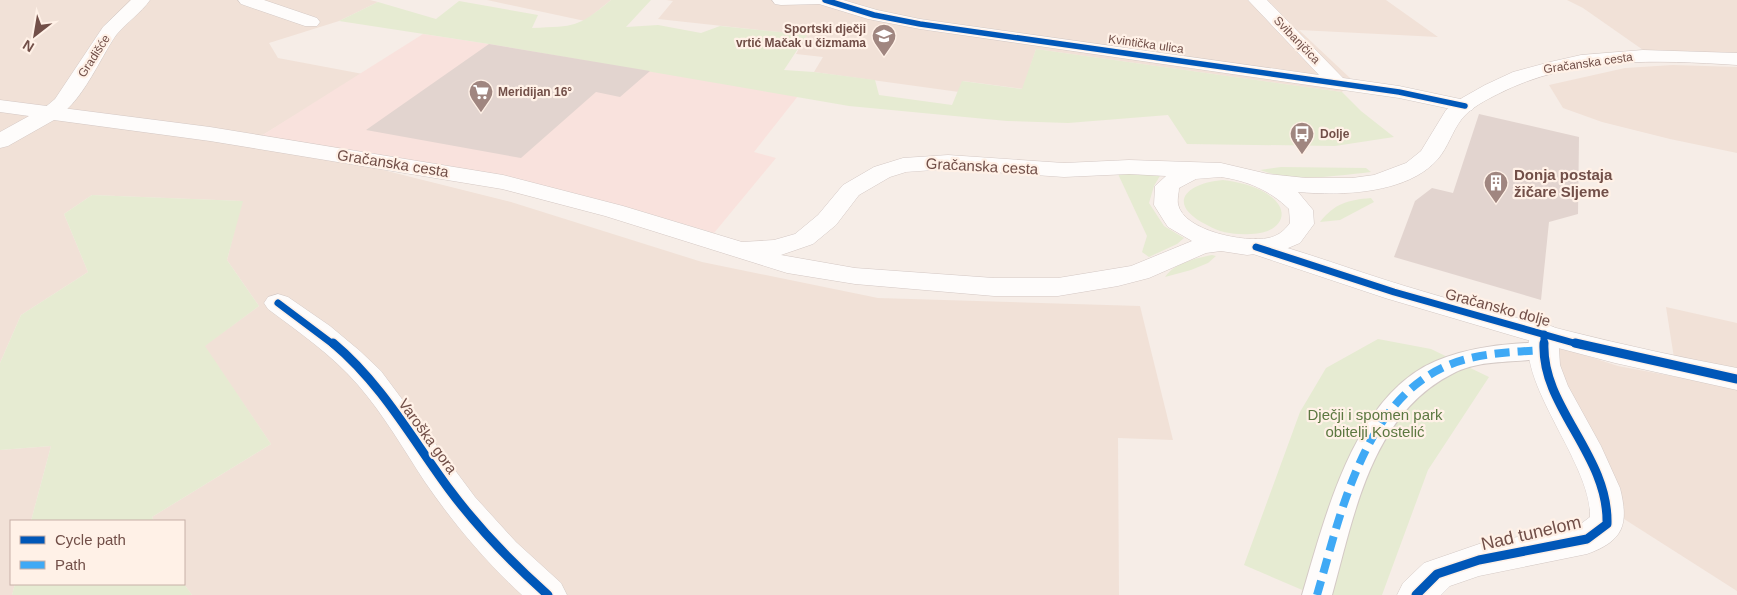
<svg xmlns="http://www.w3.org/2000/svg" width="1737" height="595" font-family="Arial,sans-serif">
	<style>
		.residential { fill: #f1e1d7 }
		.commercial { fill: #f9e2dd }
		.green { fill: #e6ebd2 }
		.building { fill: #e2d4cf }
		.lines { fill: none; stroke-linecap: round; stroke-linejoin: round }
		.pedestrian-casing { stroke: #d4c9c5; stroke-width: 2 }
		.minor-casing { stroke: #d4c9c5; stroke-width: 1 }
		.tertiary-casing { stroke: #d4c9c5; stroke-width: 1 }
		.secondary-casing { stroke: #d4c8c4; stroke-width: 1 }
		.pedestrian { fill: #fefcfb; fill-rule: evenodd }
		.minor { fill: #fefcfb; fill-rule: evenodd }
		.tertiary { fill: #fefcfb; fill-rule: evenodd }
		.secondary { fill: #fefcfb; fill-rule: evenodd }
		.quiet { stroke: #3fa9f5; stroke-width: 8; stroke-dasharray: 15 8; stroke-linecap: butt }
		.cycleway-far2-casing { stroke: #fff1e7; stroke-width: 8 }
		.cycleway-far1-casing { stroke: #fff1e7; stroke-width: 10 }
		.cycleway-casing { stroke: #fff1e7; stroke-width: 12 }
		.cycleway-far2 { stroke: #0057b8; stroke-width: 5.5 }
		.cycleway-far1 { stroke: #0057b8; stroke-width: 7 }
		.cycleway { stroke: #0057b8; stroke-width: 9 }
		.labels { text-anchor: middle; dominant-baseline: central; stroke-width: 4.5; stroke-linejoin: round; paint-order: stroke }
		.far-poi-label { font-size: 12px; font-weight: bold; fill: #724f48; stroke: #fff1e7; text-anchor: start }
		.far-street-label { font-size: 12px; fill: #724f48; stroke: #fff1e7 }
		.street-label { font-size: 15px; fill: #724f48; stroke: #fff1e7 }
		.poi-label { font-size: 15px; font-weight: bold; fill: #724f48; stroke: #fff1e7; text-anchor: start }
		.park-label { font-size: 15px; fill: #5c7841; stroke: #fff1e7 }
		.near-street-label { font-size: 18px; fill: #724f48; stroke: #fff1e7 }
	</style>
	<rect width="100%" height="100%" fill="#f6ede7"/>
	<g class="residential">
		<path d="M0,0H370L378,2L339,21L269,43L278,58L363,74L261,136L343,160L511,202L702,262L878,298L1140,306L1173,440L1118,438L1119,595H192L184,584V521H154L152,517L271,444L204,346L259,306L227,260L242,201L92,195L64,214L88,272L21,315L0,363Z"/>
		<path d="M487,0H611L585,21Z"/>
		<path d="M666,0H1386L1438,37L1299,30L1350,78L1342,92L1036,49L1023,89L963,81L959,92L814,72L823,57L796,54L806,35L658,19L673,1Z"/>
		<path d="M1567,0H1737V53L1646,52L1583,8Z"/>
		<path d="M1673,65L1737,67V153L1670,139L1602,122L1563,108L1549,85L1625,68Z"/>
		<path d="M1666,307L1737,323V591L1610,510L1553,345L1618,366L1677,377Z"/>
		<path d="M51,446L31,521H11V584H15L12,595H0V450Z"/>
	</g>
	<path class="commercial" d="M423,34L489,44L798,96L754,152L776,158L714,233L633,209L490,174L261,136Z"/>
	<g class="green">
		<path d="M611,0H651L626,27L658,25L701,33L720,26L807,35L784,70L814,72L875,80L879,95L952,105L962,81L1022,89L1036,49L1342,92L1361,111L1394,137L1335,146L1187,144L1168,115L1068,123L1007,121L849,106L489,44L339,21L378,2L436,19L459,1L538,15L532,28C576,26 577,28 611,0Z"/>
		<path d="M1281,167L1366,168L1371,172C1334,176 1295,183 1260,170Z"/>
		<path d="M1132,173L1161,174L1154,186L1149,203L1164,226L1184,238L1177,244L1149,257L1142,252L1147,236L1118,174Z"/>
		<path d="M1223,180C1238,182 1253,185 1266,193C1295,211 1280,234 1251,234C1236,235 1220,233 1207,225C1165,204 1186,183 1223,180Z"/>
		<path d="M92,195L243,201L227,260L259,306L205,346L271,444L152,517L154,521H31L51,446L0,450V363L21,315L88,272L64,214Z"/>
		<path d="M1371,198L1374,202L1340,220L1320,222C1335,203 1348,200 1371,198Z"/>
		<path d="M1212,255L1216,256L1208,263L1191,270L1165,277C1174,263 1197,258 1212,255Z"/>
		<path d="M1378,339L1431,349L1489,377L1428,470L1382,595H1314L1244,565L1300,412L1326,368Z"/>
		<path d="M15,584H184L192,595H12Z"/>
	</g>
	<g class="building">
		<path d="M489,44L650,71L620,97L596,92L521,158L366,130Z"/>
		<path d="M1479,114L1579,137L1578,214L1549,222L1541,300L1394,257L1415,201L1432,188L1453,193Z"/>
	</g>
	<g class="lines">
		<defs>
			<path id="pedestrian" d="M1544,342L1552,344L1556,350L1552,356C1519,365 1484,357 1452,374C1371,415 1354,516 1332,595H1302C1325,518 1354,395 1436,361C1471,346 1507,344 1544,342Z"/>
			<g id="minor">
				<path d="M131,0H150C141,13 127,22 117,34C100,56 73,127 40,119L37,114L55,99L103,27Z"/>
				<path d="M238,0H264L317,18L320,22L317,26H305L241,4Z"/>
				<path d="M772,0H843L877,10L920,19L1319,75L1248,0H1267L1343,78L1399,86L1465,100L1472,102L1475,106L1472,110L1465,112L1399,98L920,29L868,19L819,4L781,5L775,4Z"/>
				<path d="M278,294L288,297L330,326L360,351L381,371L475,497L516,542L561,583L567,595H522C486,562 453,523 425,482C404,450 384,415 358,385C332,355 300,333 268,309L264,303L268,297Z"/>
				<path d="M1544,324L1554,327L1558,334L1560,365L1568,386L1601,446L1620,488C1629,524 1624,541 1587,554L1479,576L1450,586L1441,595H1397L1403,583L1424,563L1479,544L1578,526L1590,517C1592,461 1506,372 1534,327Z"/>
			</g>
			<path id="tertiary" d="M1256,239C1306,252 1355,271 1405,286C1514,319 1625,347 1737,368V390L1615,363L1524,339L1385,298L1247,252L1243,247L1247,242Z"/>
			<path id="secondary" d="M1643,50L1737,53V65C1657,60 1572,56 1498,94C1486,100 1470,108 1461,120C1452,132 1448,147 1438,159C1408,194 1341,196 1298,192L1313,210L1314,224L1300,243L1281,251L1247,255L1221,251L1206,253L1149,278L1118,286L1058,296H994L855,284L787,273L605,216L502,189L210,141L54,120L8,146L0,148V132L29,116L0,112V100L210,127L503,175L623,206L742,242L774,240L795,234L818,215L843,185L874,167L903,158L948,155L1064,163L1129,160L1221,163L1268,174L1306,178H1352L1374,175L1406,163L1421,151L1446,110L1462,98L1485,85L1513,72L1550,62L1581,55ZM948,169L1064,177L1129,174L1166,176L1155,186L1154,205L1164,221L1168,227L1192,241L1131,266L1058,278H994L855,268L781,255L813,244L836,225L859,195L890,177L906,172ZM1221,177C1248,181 1269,190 1289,209L1290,223C1284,231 1278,236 1268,238C1246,243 1183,231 1178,204C1177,199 1179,193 1179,188L1196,179Z"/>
		</defs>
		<use href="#pedestrian" class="pedestrian-casing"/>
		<use href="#minor" class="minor-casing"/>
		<use href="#tertiary" class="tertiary-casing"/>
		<use href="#secondary" class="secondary-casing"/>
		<use href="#pedestrian" class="pedestrian"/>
		<use href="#minor" class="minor"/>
		<use href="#tertiary" class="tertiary"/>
		<use href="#secondary" class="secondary"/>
		<path class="quiet" d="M1317,595C1340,517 1362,405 1444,367C1475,353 1510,352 1544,350"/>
		<defs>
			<path id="cycleway-far2" d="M825,0L874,15L920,24L1399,92L1465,106"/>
			<g id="cycleway-far1">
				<path d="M1256,247L1394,292L1581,345"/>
				<path d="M278,303L334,345"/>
				<path d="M1544,345V334"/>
			</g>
			<g id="cycleway">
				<path d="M333,343C382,384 412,439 449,489C478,528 512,563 548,595"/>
				<path d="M1575,343L1737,379"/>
				<path d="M1416,595L1437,574L1479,560L1587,539L1607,524C1609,455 1541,407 1544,343"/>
			</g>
		</defs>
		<use href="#cycleway-far2" class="cycleway-far2-casing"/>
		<use href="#cycleway-far1" class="cycleway-far1-casing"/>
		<use href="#cycleway" class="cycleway-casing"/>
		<use href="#cycleway-far2" class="cycleway-far2"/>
		<use href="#cycleway-far1" class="cycleway-far1"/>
		<use href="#cycleway" class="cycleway"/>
	</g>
	<defs>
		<symbol id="school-pin" viewBox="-11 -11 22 30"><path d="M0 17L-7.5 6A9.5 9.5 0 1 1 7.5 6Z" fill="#a08680" stroke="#fff1e7"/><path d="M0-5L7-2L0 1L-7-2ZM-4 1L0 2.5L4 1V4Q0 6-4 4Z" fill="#fff"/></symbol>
		<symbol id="supermarket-pin" viewBox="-11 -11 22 30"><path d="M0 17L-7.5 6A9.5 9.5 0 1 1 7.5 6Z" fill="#a08680" stroke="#fff1e7"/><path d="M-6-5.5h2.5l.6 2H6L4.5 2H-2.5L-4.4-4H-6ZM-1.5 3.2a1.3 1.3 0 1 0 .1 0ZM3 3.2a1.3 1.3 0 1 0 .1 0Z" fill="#fff"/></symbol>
		<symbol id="bus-pin" viewBox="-11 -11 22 30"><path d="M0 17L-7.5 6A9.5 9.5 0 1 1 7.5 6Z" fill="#a08680" stroke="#fff1e7"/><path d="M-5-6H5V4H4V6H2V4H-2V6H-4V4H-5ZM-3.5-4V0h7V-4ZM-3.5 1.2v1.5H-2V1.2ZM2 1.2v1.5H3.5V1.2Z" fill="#fff"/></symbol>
		<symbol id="building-pin" viewBox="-11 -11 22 30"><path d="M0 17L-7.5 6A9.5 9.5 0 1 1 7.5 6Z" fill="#a08680" stroke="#fff1e7"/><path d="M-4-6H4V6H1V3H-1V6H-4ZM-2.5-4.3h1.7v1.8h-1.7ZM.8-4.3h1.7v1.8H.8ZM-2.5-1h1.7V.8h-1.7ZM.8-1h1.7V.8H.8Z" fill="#fff"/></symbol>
	</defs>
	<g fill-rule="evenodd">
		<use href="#school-pin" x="870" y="22" width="28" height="38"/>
		<use href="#supermarket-pin" x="467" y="78" width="28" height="38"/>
		<use href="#bus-pin" x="1288" y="120" width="28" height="38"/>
		<use href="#building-pin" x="1482" y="169" width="28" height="38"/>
	</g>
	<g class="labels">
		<g class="far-poi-label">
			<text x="866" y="29" text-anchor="end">Sportski dječji<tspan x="866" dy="14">vrtić Mačak u čizmama</tspan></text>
			<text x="498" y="92">Meridijan 16°</text>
			<text x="1320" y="134">Dolje</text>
		</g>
		<g class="far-street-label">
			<text transform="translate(1297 40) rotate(46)">Svibanjčica</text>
			<text transform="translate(1146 44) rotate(8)">Kvintička ulica</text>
			<text transform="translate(94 56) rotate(-57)">Gradišće</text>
			<text transform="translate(1588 63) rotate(-8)">Gračanska cesta</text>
		</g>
		<g class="street-label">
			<text transform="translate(393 163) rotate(9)">Gračanska cesta</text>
			<text transform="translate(982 166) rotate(3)">Gračanska cesta</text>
			<text transform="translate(1498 307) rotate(15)">Gračansko dolje</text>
			<text transform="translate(428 436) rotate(54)">Varoška gora</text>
		</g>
		<g class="poi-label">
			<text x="1514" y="174">Donja postaja<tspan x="1514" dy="17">žičare Sljeme</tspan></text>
		</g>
		<g class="park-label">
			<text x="1375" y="414">Dječji i spomen park<tspan x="1375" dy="17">obitelji Kostelić</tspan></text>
		</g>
		<g class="near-street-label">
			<text transform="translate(1531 533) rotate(-13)">Nad tunelom</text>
		</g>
	</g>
	<rect x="10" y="520" width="175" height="65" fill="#fff1e7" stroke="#c7b0a7"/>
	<rect x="20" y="536" width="25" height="8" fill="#0057b8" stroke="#c7b0a7"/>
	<text x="55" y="545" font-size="15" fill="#724f48">Cycle path</text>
	<rect x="20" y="561" width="25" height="8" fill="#3fa9f5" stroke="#c7b0a7"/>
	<text x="55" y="570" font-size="15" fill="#724f48">Path</text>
	<g transform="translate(35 35) rotate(211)" stroke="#fff1e7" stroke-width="4" paint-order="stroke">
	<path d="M0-4L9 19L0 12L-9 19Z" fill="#724f48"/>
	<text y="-8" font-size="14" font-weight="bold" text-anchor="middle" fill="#724f48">N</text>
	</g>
</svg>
